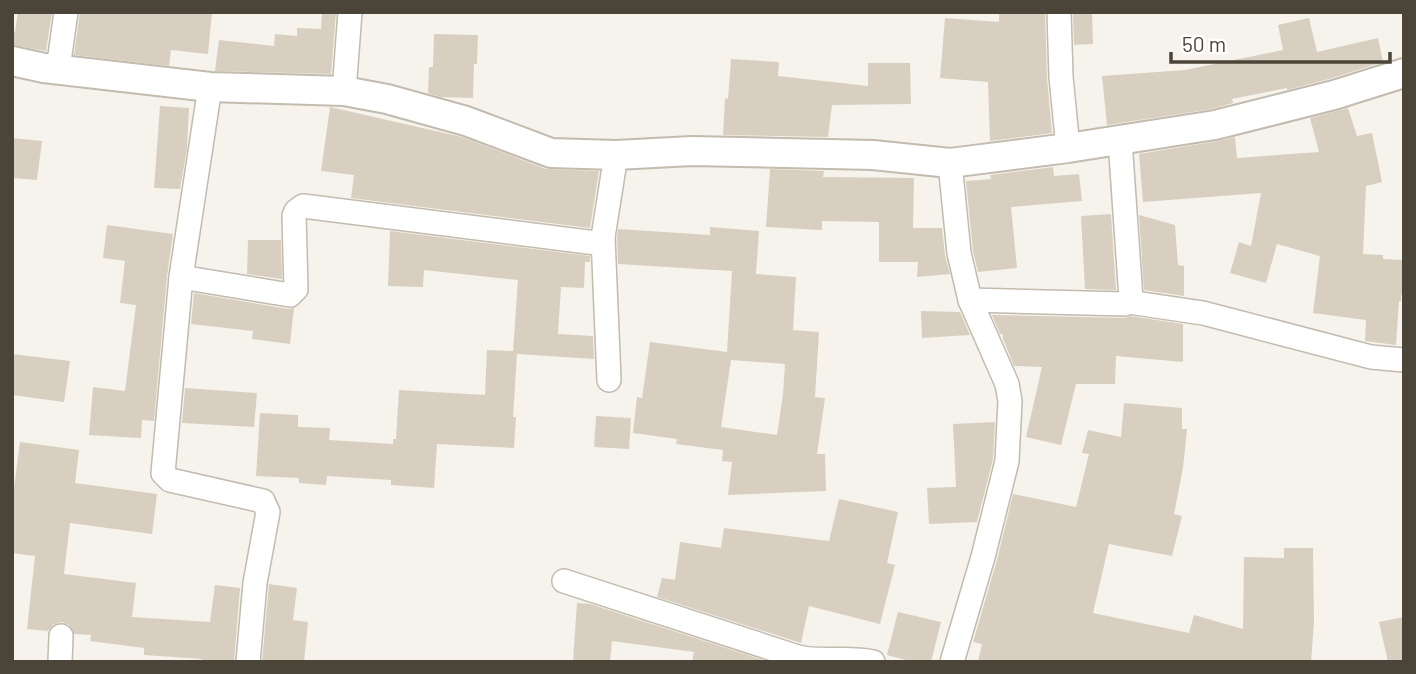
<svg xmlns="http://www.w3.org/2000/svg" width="1416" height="674" font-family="Barlow,sans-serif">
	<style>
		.building { fill: #d8cfc1; fill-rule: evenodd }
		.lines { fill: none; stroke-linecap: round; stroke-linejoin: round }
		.minor-casing { stroke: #c2bbae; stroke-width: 26 }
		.tertiary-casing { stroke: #c2bbae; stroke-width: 32 }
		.minor { stroke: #fff; stroke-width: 23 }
		.tertiary { stroke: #fff; stroke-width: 28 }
	</style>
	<rect width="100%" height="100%" fill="#f6f3ec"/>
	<g class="building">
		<path d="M18,12H52L46,51L12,45V31L15,32Z"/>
		<path d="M80,12H212L208,54L171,50L169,66L74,55Z"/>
		<path d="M322,12H336L331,74L215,71L219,40L274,46L275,34L297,36V28L321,29Z"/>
		<path d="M999,12H1045L1047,78L1052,133L990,141L988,82L940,78L945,18L999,22Z"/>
		<path d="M1073,12H1092L1093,44L1074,45Z"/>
		<path d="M1309,18L1317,52L1378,38L1383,62L1329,79L1287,90V88L1232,99L1233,103L1212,109L1107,125L1102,76L1185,70L1283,50L1278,25Z"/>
		<path d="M434,34L478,35L477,64H474L473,98L440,97L428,93L429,67H433Z"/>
		<path d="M731,59L779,62L778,76L868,86V63H910L911,104L832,105L828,137L723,135L725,98L728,99Z"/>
		<path d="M160,106L189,108L187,148L180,189L154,188Z"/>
		<path d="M330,107L462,137L546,169L599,171L590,228L351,198L354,175L321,171Z"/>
		<path d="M1348,108L1357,136L1372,133L1382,182L1366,186L1363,254L1383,255V259L1404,260V295H1401V301H1399L1396,345L1365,341L1366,320L1313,313L1320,256L1277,244L1266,283L1230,273L1239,242L1251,246L1261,193L1143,202L1139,154L1218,141L1235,137L1237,158L1319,152L1310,118Z"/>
		<path d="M12,138L42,141L37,180L12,178Z"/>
		<path d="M1053,167L1054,176L1079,174L1082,201L1011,207L1017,268L978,272L973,251L966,181L991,179L990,175Z"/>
		<path d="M770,169L824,171L823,177L914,178L913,228H942L945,255L950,274L917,277L918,262H879V222L822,221V230L766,227Z"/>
		<path d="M1111,214L1116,290L1085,289L1081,216Z"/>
		<path d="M1139,215L1175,225L1178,265L1184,266V296L1144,290Z"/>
		<path d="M107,225L173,234L167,276L154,421L142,420L141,438L89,435L93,387L125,391L136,305L120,303L125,261L103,258Z"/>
		<path d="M710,227L759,231L756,274L796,277L793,330L819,332L815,397L825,398L817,454H825L826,491L728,495L732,462L722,461L723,450L676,444L677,439L633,433L637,397L642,398L650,342L727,352L732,271L618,264L617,238L618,229L710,235ZM731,360L785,364L783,394L777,435L721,427Z"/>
		<path d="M390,231L590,256V262H585L584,288L561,287L558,334L593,336L594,359L517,354L513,417H516L514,448L437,444L434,488L391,485V480L327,476L326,485L299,483V478L256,476L260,413L298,415V427L330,428L329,440L393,444V439H396L399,390L485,395L487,350L513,351L518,280L424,270L423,287L388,286Z"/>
		<path d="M248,240H281L282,279L247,274Z"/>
		<path d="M194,293L288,309L294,308L290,344L252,339L253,331L191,324Z"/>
		<path d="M921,311L960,312L970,335L922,338Z"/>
		<path d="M992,315L1125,318L1130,316L1183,324V362L1116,356L1115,384H1076L1061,445L1026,437L1042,367L1014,366L1003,339V334H1000Z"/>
		<path d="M12,354L70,361L64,402L12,395Z"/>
		<path d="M185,388L257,393L254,427L182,423Z"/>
		<path d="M1124,403L1182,408V429H1187L1183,468L1174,514L1182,516L1172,556L1109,544L1093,613L1189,633L1194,615L1243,629L1244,557L1284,558V548H1313L1314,621L1311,662H978L982,644L973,642L997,560L1013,494L1076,507L1089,454L1082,453L1088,430L1121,437Z"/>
		<path d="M596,416L631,418L629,449L594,447Z"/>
		<path d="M995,422L993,459L977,522L929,524L927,488L956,487L953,424Z"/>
		<path d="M20,442L79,450L75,483L157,494L152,534L70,523L64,574L136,583L132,617L210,622L215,585L240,588L234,662H202V659L144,655V648L90,641L91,635L74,634L69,625L62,622L54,624L48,631L27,629L35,556L12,553V503Z"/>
		<path d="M839,499L898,512L887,563L895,565L880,624L809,606L801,643L657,597L662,578L675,580L680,542L721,548L724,528L829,541Z"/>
		<path d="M269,584L297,588L293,620L308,622L304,662H262Z"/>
		<path d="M577,603L590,604L763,660L762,662H692L694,652L612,641L610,662H573Z"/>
		<path d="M898,612L941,622L931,662H914L887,655Z"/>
		<path d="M1404,617V662H1388L1379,622Z"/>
	</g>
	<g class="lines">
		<defs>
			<g id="minor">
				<path d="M1059,12L1061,77L1068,148"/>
				<path d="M58,69L66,12"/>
				<path d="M210,87L181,277L163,473L170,480L263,501L268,512L255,583L248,662"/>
				<path d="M344,91L350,12"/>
				<path d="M950,163L959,253L970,300L1007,384L1010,401L1007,461L983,557L952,662"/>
				<path d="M603,237L609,380"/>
				<path d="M181,277L290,295L296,289L294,216L296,211L303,206L596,243L603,237L616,155"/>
				<path d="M970,300L1125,304L1131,299L1120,140"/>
				<path d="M1129,302L1203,313L1371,357L1404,360"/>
				<path d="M564,581L798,657C822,663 848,656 873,662"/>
				<path d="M60,662L61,636"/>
			</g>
			<path id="tertiary" d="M12,61L44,68L210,87L344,91L387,99L466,121L551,153L616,155L692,151L873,155L950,163L1068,148L1215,125L1334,95L1404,73"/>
		</defs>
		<use href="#minor" class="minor-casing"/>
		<use href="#tertiary" class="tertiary-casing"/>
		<use href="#minor" class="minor"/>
		<use href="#tertiary" class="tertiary"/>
	</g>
	<rect width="1416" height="674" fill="none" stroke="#4b4439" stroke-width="28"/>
	<path d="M1171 52v10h219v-10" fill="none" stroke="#4b4439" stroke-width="3.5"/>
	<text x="1182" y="52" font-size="21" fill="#4b4439" stroke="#ffffff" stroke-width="5" paint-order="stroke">50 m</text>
</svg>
